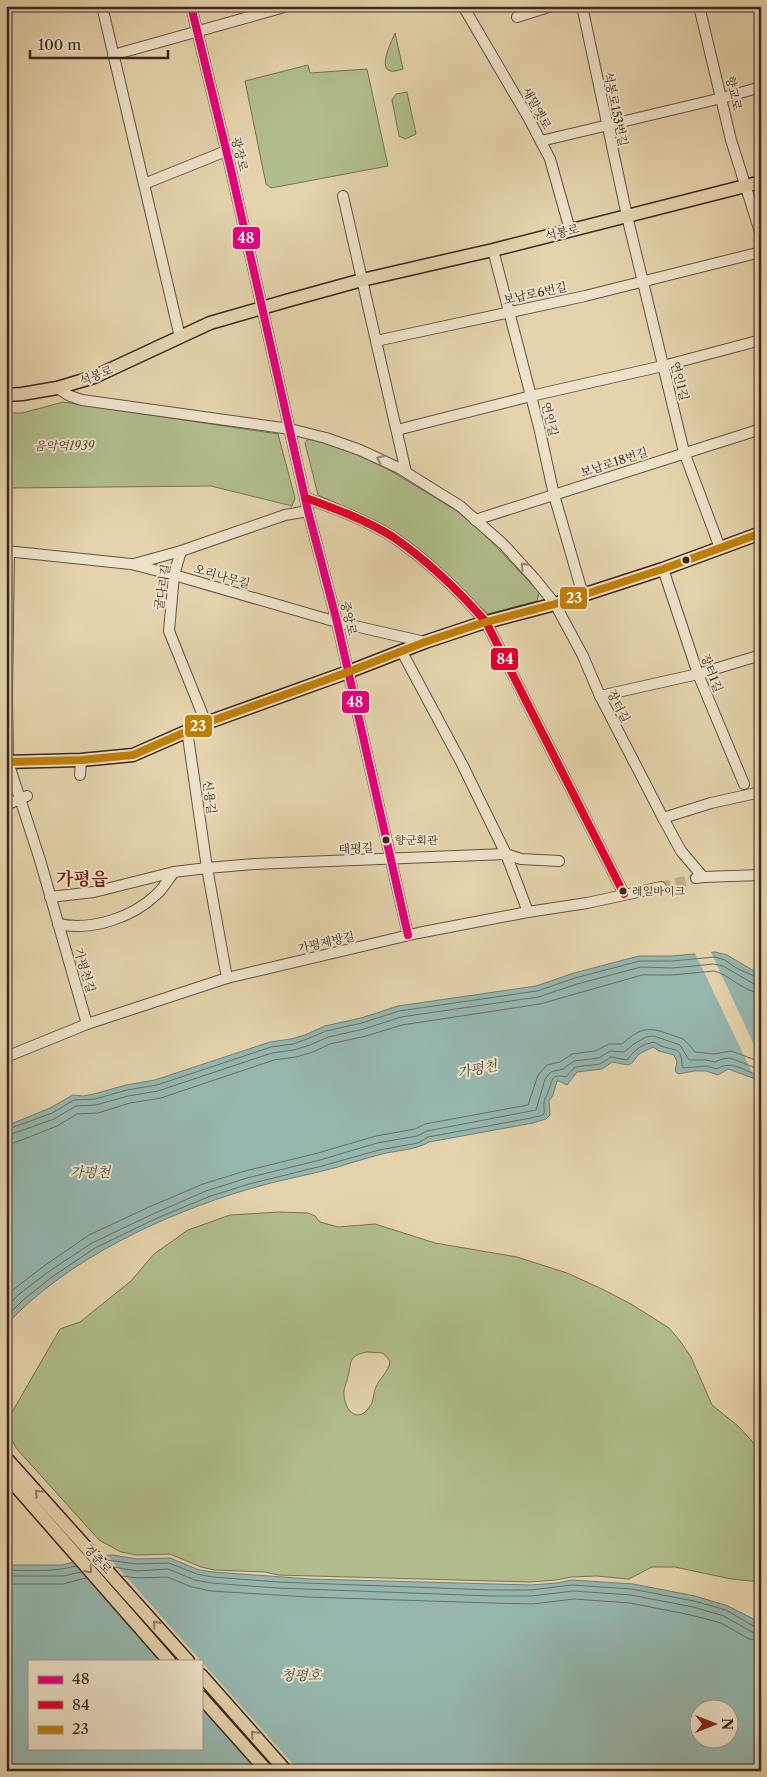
<svg xmlns="http://www.w3.org/2000/svg" width="767" height="1777" font-family="'Libre Caslon Text','Noto Serif KR',serif">
	<style>
		.green { fill: #b1bd8c; stroke: #767256; fill-rule: evenodd }
		.water { fill: #96b7af; stroke: #727d76; fill-rule: evenodd }
		.pier { fill: #e4d3ac }
		.lines { fill: none; stroke-linecap: round; stroke-linejoin: round }
		.shore { stroke: #686f68; stroke-width: 1 }
		.minor-tunnel { stroke: #c2b190; stroke-width: 10; stroke-dasharray: 10 5; stroke-linecap: butt }
		.minor-casing { stroke: #655243; stroke-width: 12 }
		.major-casing { stroke: #3b2720; stroke-width: 15 }
		.minor { stroke: #ede2c9; stroke-width: 10 }
		.major { stroke: #e4d3ac; stroke-width: 12 }
		.bus-1-casing { stroke: #ede2c9; stroke-width: 11 }
		.bus-2-casing { stroke: #ede2c9; stroke-width: 11 }
		.bus-3-casing { stroke: #ede2c9; stroke-width: 11 }
		.bus-1 { stroke: #e5007d; stroke-width: 8 }
		.bus-2 { stroke: #e4002b; stroke-width: 8 }
		.bus-3 { stroke: #bf800a; stroke-width: 8 }
		.oneway { stroke: #948474 }
		.oneway2 { stroke: #907d66 }
		.bus-dot { fill: #3b2720; stroke: #ede2c9; stroke-width: 2 }
		.labels { text-anchor: middle; dominant-baseline: central; stroke-width: 4; stroke-linejoin: round; paint-order: stroke }
		.bus-label { font-size: 11px; fill: #3b2720; stroke: #ede2c9; text-anchor: start }
		.street-label { font-size: 12px; fill: #3b2720; stroke: #ede2c9 }
		.park-label { font-size: 12px; font-style: italic; fill: #534536; stroke: #ede2c9 }
		.water-label { font-size: 14px; font-style: italic; fill: #524b44; stroke: #ede2c9 }
		.district-label { font-size: 18px; font-weight: bold; fill: #7a1f14; stroke: #ede2c9 }
		.line-badge { stroke: #ede2c9; stroke-width: 2 }
		.badge-label { font-size: 14px; text-anchor: middle; font-weight: bold; fill: #fff }
	</style>
	<rect width="100%" height="100%" fill="#e4d3ac"/>
	<filter id="stains"><feTurbulence type="fractalNoise" baseFrequency=".004" numOctaves="4"/><feColorMatrix values="0 0 0 0 .2 0 0 0 0 .09 0 0 0 0 .02 0 0 0 .5 -.17"/></filter>
	<radialGradient id="worn" r=".72"><stop offset=".6" stop-color="#630" stop-opacity="0"/><stop offset="1" stop-color="#630" stop-opacity=".3"/></radialGradient>
	<g class="green">
		<path d="M395,33L403,69C399,70 393,72 390,71C378,67 392,41 395,33Z"/>
		<path d="M308,65L310,73L367,69L388,166L271,188L266,184L245,81Z"/>
		<path d="M407,92L416,134L405,139L399,136L392,100L396,94Z"/>
		<path d="M63,402L278,434L295,498L292,506L211,486L6,488V413H22Z"/>
		<path d="M308,439L321,441L371,459L457,511L483,533L539,592L537,601L488,614L461,589L389,529L363,515L318,495L305,443Z"/>
		<path d="M279,1212L308,1213L315,1216L320,1222L338,1227L375,1224L435,1243L517,1257L567,1273L602,1289L631,1304L669,1328L680,1341L691,1357L712,1405L738,1426L761,1451V1582L731,1579L675,1567H652L629,1579L597,1576L571,1577L556,1580L530,1582L278,1575L265,1572L215,1570L201,1567L170,1554L137,1555L121,1552L99,1540L16,1448L10,1435L11,1414L60,1329L80,1322L131,1281L154,1254L188,1230L230,1215ZM367,1352L383,1353L390,1361C389,1372 380,1377 376,1387C373,1393 374,1401 370,1406C359,1424 345,1412 344,1395C343,1389 347,1383 348,1376C352,1361 348,1356 367,1352Z"/>
	</g>
	<g class="water">
		<path d="M715,952L727,955L761,975V1081L728,1069L718,1075L706,1071H694L678,1074L675,1071L677,1062L674,1055L659,1051L653,1047L639,1054L632,1063L628,1065L612,1062L602,1069L577,1072L567,1085L559,1081H557L553,1095L549,1101L550,1115L546,1119L533,1123L429,1142C416,1150 398,1150 382,1154C367,1158 353,1162 338,1167C309,1175 279,1180 249,1189C164,1214 67,1259 6,1325V1126L50,1108L73,1095L83,1096L94,1094L126,1085L155,1080L270,1042L291,1039L305,1035L325,1026L361,1018L398,1006L536,986L574,973L639,956H672Z"/>
		<path d="M112,1555L138,1559L170,1558L199,1570L213,1572L310,1579L531,1585L557,1583L572,1580L633,1584L695,1596L728,1606L761,1623V1771H6V1565H62L98,1556ZM29,1661H201V1748H29ZM700,1710H730V1740H700Z"/>
	</g>
	<g class="pier">
		<path d="M710,950L761,1060V1084L757,1083L694,951Z"/>
		<path d="M104,1552L201,1661H160L70,1560Z"/>
		<path d="M201,1661L299,1771H258L201,1707Z"/>
	</g>
	<g class="lines">
		<g class="shore">
			<path d="M6,1130L52,1113L74,1100L95,1099L127,1090L157,1085L271,1047L293,1044L307,1039L326,1031L362,1023L399,1011L537,991L575,978L640,961H672L715,957L725,960L736,968L761,979"/>
			<path d="M6,1136L54,1119L76,1106L96,1105L128,1096L158,1091L272,1053L294,1050L310,1045L328,1037L364,1029L401,1017L538,997L577,984L641,967L672,968L714,964L723,966L754,984L761,985"/>
			<path d="M6,1144L14,1143L57,1126L77,1114L98,1113L130,1103L161,1098L274,1060L296,1057L313,1052L330,1044L366,1036L402,1025L540,1004L642,975H672L714,971C730,975 743,992 761,993"/>
			<path d="M6,1297L14,1289L44,1266L89,1235L149,1207L203,1184L245,1171L318,1153L376,1136L415,1129L425,1124L528,1105L538,1075L547,1065L560,1062L572,1054L595,1051L609,1044H622C638,1030 646,1026 666,1033C685,1040 682,1036 695,1052L714,1054L731,1051L761,1062"/>
			<path d="M6,1308L18,1295L48,1272L92,1243L153,1214L206,1191L247,1178L320,1160L377,1143L417,1136L427,1131L536,1110L545,1079L551,1072L563,1069L574,1061L599,1058L610,1051L624,1052L634,1044L646,1037L654,1036L680,1045L689,1060H706L715,1062L722,1059L730,1058L761,1070"/>
			<path d="M6,1317L23,1300L52,1277L95,1248L155,1219L208,1197L249,1184L322,1166L379,1150L418,1143L428,1137L531,1118C534,1117 541,1116 543,1115C546,1112 543,1107 544,1103C544,1098 547,1096 548,1092C553,1081 550,1073 566,1077L575,1067L600,1064L611,1057L627,1060C633,1052 640,1045 650,1043C655,1041 657,1044 661,1046C674,1051 682,1046 682,1066L683,1068L706,1066L717,1069C732,1059 745,1072 761,1076"/>
			<path d="M107,1560L137,1564L169,1563L197,1574L212,1577L278,1582L491,1590H531L572,1585L632,1589L694,1601L726,1610L755,1627L761,1628"/>
			<path d="M114,1567L137,1571L168,1569L195,1580L211,1583L277,1588L491,1596H532L573,1591L631,1595L693,1607L724,1616L752,1632L761,1634"/>
			<path d="M6,1570C30,1571 53,1572 76,1566"/>
			<path d="M6,1576H63L81,1572"/>
			<path d="M122,1576L138,1578L167,1577L192,1587L211,1591L308,1597L491,1603L532,1604L574,1599L630,1603L691,1615L721,1623L749,1639L761,1641"/>
			<path d="M6,1584H63L86,1578"/>
		</g>
		<path class="minor-tunnel" d="M661,887L696,878"/>
		<defs>
			<g id="minor">
				<path d="M102,6L180,337"/>
				<path d="M191,6L231,170L308,511L337,622L408,935"/>
				<path d="M463,6L528,117L550,159L570,230"/>
				<path d="M582,6L627,216L684,452L720,548"/>
				<path d="M699,6L731,140L761,235"/>
				<path d="M517,17L552,6"/>
				<path d="M113,55L288,6"/>
				<path d="M541,141L722,98L761,87"/>
				<path d="M144,184L226,151"/>
				<path d="M343,196L376,341L585,296L761,252"/>
				<path d="M493,250L539,427L554,495L583,595"/>
				<path d="M376,341L406,472"/>
				<path d="M57,388L70,396L82,400L290,429L326,438L360,450L399,468L460,506L503,544L534,578L555,604L583,656L600,696L663,818L681,851L703,877L696,878"/>
				<path d="M397,430L531,396L663,366L761,340"/>
				<path d="M306,498C336,509 366,520 393,537C428,561 459,591 486,622L624,894"/>
				<path d="M475,520L761,429"/>
				<path d="M6,551L131,564L174,575L337,622L425,642"/>
				<path d="M9,551L7,695L8,762L40,860L87,1024"/>
				<path d="M134,564L181,551"/>
				<path d="M663,569L698,674L744,784"/>
				<path d="M402,652L462,764L506,854L528,912"/>
				<path d="M600,696L698,674L761,655"/>
				<path d="M206,723L169,631L174,575L181,551L285,515L308,511"/>
				<path d="M187,730L207,868L227,978"/>
				<path d="M80,775L81,760"/>
				<path d="M6,805L27,796"/>
				<path d="M663,818L711,803L761,792"/>
				<path d="M703,877L761,875"/>
				<path d="M50,897L94,892L174,872L207,868L254,864L506,854L521,859L559,861"/>
				<path d="M58,924C92,931 132,918 157,894C164,888 168,879 174,872"/>
				<path d="M6,1057L87,1024L227,978L418,933L528,912L587,903L661,887"/>
			</g>
			<g id="major">
				<path d="M6,395L22,394L57,388L94,377L210,323L286,301L362,280L493,250L761,182"/>
				<path d="M6,762L81,760L133,755L206,723L348,672L425,642L479,624L555,604L663,569L761,533"/>
				<path d="M6,1458L188,1661"/>
				<path d="M6,1475L169,1661"/>
				<path d="M201,1675L286,1771"/>
				<path d="M201,1697L267,1771"/>
			</g>
		</defs>
		<use href="#minor" class="minor-casing"/>
		<use href="#major" class="major-casing"/>
		<use href="#minor" class="minor"/>
		<use href="#major" class="major"/>
		<defs>
			<path id="bus-1" d="M191,6L231,170L308,511L337,622L408,935"/>
			<path id="bus-2" d="M306,498C336,509 366,520 393,537C428,561 459,591 486,622L624,894"/>
			<path id="bus-3" d="M6,762L81,760L133,755L206,723L348,672L425,642L479,624L555,604L663,569L761,533"/>
		</defs>
		<use href="#bus-1" class="bus-1-casing"/>
		<use href="#bus-2" class="bus-2-casing"/>
		<use href="#bus-3" class="bus-3-casing"/>
		<use href="#bus-1" class="bus-1"/>
		<use href="#bus-2" class="bus-2"/>
		<use href="#bus-3" class="bus-3"/>
	</g>
	<defs><path id="oneway-chevron" d="M-2-3.5L2.5 0L-2 3.5" fill="none" stroke-width="1.6" stroke-linecap="round" stroke-linejoin="round" transform="scale(1.25)"/></defs>
	<g class="oneway">
		<use href="#oneway-chevron" transform="translate(380 459) rotate(-155)"/>
		<use href="#oneway-chevron" transform="translate(524 566) rotate(-133)"/>
	</g>
	<g class="oneway2">
		<use href="#oneway-chevron" transform="translate(38 1493) rotate(-133)"/>
		<use href="#oneway-chevron" transform="translate(89 1570) rotate(49)"/>
		<use href="#oneway-chevron" transform="translate(156 1624) rotate(-132)"/>
		<use href="#oneway-chevron" transform="translate(254 1734) rotate(-132)"/>
	</g>
	<g class="bus-dot">
		<circle cx="686" cy="560" r="4.5"/>
		<circle cx="386" cy="840" r="4.5"/>
		<circle cx="623" cy="891" r="4.5"/>
	</g>
	<g class="labels">
		<g class="bus-label">
			<text x="395" y="840">향군회관</text>
			<text x="632" y="891">레일바이크</text>
		</g>
		<g class="street-label">
			<text transform="translate(734 93) rotate(77)">향교로</text>
			<text transform="translate(537 108) rotate(61)">새말옛로</text>
			<text transform="translate(616 109) rotate(78)">석봉로153번길</text>
			<text transform="translate(240 154) rotate(76)">광장로</text>
			<text transform="translate(562 232) rotate(-14)">석봉로</text>
			<text transform="translate(535 293) rotate(-12)">보납로6번길</text>
			<text transform="translate(96 375) rotate(-21)">석봉로</text>
			<text transform="translate(680 381) rotate(76)">연인1길</text>
			<text transform="translate(550 419) rotate(76)">연인길</text>
			<text transform="translate(614 462) rotate(-18)">보납로18번길</text>
			<text transform="translate(222 576) rotate(16)">오리나무길</text>
			<text transform="translate(162 587) rotate(-81)">굴다리길</text>
			<text transform="translate(349 618) rotate(77)">중앙로</text>
			<text transform="translate(712 673) rotate(69)">장터1길</text>
			<text transform="translate(619 706) rotate(63)">장터길</text>
			<text transform="translate(210 797) rotate(82)">신용길</text>
			<text transform="translate(356 848) rotate(-3)">태평길</text>
			<text transform="translate(326 942) rotate(-13)">가평제방길</text>
			<text transform="translate(85 970) rotate(73)">가평천길</text>
			<text transform="translate(98 1559) rotate(48)">경춘로</text>
		</g>
		<g class="park-label">
			<text x="64" y="445">음악역1939</text>
		</g>
		<g class="water-label">
			<text transform="translate(477 1069) rotate(-12)">가평천</text>
			<text x="90" y="1172">가평천</text>
			<text x="301" y="1675">청평호</text>
		</g>
		<g class="district-label">
			<text x="82" y="879">가평읍</text>
		</g>
	</g>
	<g class="line-badge">
		<rect x="232" y="226" width="29" height="24" rx="5" fill="#e5007d"/>
		<rect x="559" y="586" width="29" height="24" rx="5" fill="#bf800a"/>
		<rect x="490" y="647" width="29" height="24" rx="5" fill="#e4002b"/>
		<rect x="341" y="690" width="29" height="24" rx="5" fill="#e5007d"/>
		<rect x="184" y="714" width="29" height="24" rx="5" fill="#bf800a"/>
	</g>
	<g class="badge-label">
		<text x="246" y="243">48</text>
		<text x="574" y="603">23</text>
		<text x="505" y="664">84</text>
		<text x="355" y="707">48</text>
		<text x="198" y="731">23</text>
	</g>
	<rect width="767" height="1777" fill="none" stroke="#e4d3ac" stroke-width="25"/>
	<rect x="8" y="8" width="752" height="1762" fill="none" stroke="#3b2720" stroke-width="2.5"/>
	<rect x="12" y="12" width="742" height="1752" fill="none" stroke="#3b2720"/>
	<rect x="28" y="1660" width="175" height="90" fill="#ede2c9" stroke="#a69785"/>
	<rect x="38" y="1676" width="25" height="8" fill="#e5007d" stroke="#a69785"/>
	<text x="72" y="1684" font-size="15" fill="#3b2720">48</text>
	<rect x="38" y="1701" width="25" height="8" fill="#e4002b" stroke="#a69785"/>
	<text x="72" y="1710" font-size="15" fill="#3b2720">84</text>
	<rect x="38" y="1726" width="25" height="8" fill="#bf800a" stroke="#a69785"/>
	<text x="72" y="1734" font-size="15" fill="#3b2720">23</text>
	<g transform="translate(714 1724) rotate(90)"><circle r="24" fill="#ede2c9" stroke="#a69785"/>
	<path d="M0-4L9 19L0 12L-9 19Z" fill="#8f2418"/>
	<text y="-8" font-size="14" font-weight="bold" text-anchor="middle" fill="#3b2720">N</text>
	</g>
	<path d="M30 50v8h138v-8" fill="none" stroke="#3b2720" stroke-width="2.5"/>
	<text x="38" y="50" font-size="15" fill="#3b2720" stroke="#ede2c9" stroke-width="4" paint-order="stroke">100 m</text>
	<rect width="100%" height="100%" filter="url(#stains)"/>
	<rect width="100%" height="100%" fill="url(#worn)"/>
</svg>
